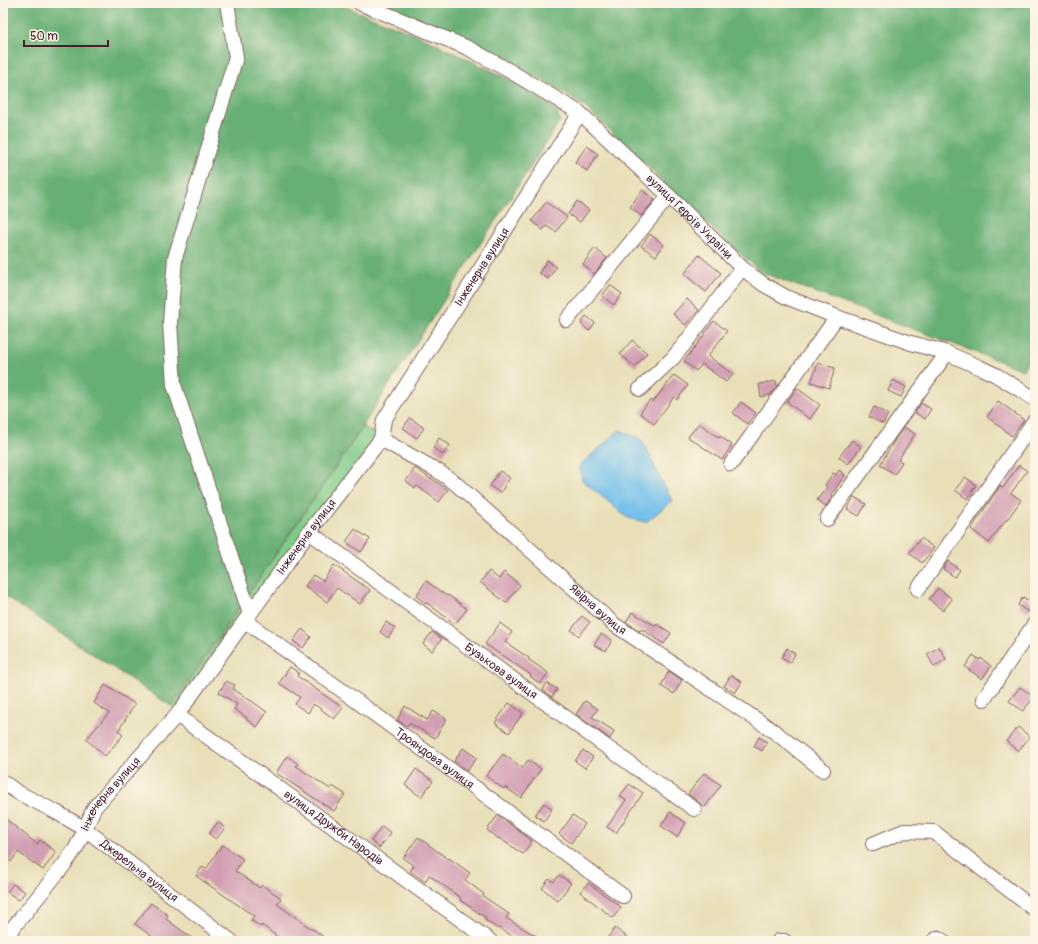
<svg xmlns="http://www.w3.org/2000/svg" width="1038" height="944" font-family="Pangolin,sans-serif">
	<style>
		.green { fill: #7fcb89; stroke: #64755a }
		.forest { fill: #67af75; stroke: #586750 }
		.water { fill: #72c0ec; stroke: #5e708c }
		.building { fill: #d29eb3 }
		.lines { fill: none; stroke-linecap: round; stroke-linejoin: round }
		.minor-casing { stroke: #81625d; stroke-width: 16 }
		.minor { stroke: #fff; stroke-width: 14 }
		.labels { text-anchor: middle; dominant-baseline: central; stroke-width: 3; stroke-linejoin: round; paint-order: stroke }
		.street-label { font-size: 12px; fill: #4a1f2b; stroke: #fcf5e5 }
	</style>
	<rect width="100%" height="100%" fill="#fcf5e5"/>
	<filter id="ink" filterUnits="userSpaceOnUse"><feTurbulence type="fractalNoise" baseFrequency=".025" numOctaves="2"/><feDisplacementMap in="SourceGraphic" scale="8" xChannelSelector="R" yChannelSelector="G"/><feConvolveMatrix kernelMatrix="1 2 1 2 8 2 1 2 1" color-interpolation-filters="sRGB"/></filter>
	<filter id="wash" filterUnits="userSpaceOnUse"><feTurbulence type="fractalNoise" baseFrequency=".012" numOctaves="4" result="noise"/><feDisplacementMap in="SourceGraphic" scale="16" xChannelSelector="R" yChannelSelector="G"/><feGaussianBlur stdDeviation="0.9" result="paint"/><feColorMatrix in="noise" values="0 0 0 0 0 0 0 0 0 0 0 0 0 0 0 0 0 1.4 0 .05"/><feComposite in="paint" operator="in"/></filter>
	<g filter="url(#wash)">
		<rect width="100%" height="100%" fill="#e8dfb9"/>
		<path class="green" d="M363,427L378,436L179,711L172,707Z"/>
		<g class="forest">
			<path d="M3,3H336L422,37L490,70L517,83L557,110L560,121L347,450L171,706L3,595Z"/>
			<path d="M371,3H1035V349L1023,370L763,273L734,249L584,106L541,79L472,44Z"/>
		</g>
		<path class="water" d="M620,430L641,439L672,501L646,522L628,518L582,480L580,465Z"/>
		<g id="blocks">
			<g class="building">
				<path d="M587,146L598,154L587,171L575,162Z"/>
				<path d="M642,190L655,200L641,216L630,207Z"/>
				<path d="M577,201L589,210L580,222L568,214Z"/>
				<path d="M546,202L567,217L556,232L546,226L543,230L532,221Z"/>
				<path d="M650,234L664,245L656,256L641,246Z"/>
				<path d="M595,248L607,258L594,274L583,264Z"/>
				<path d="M699,255L721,273L706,292L684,274Z"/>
				<path d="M547,260L556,267L548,279L539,273Z"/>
				<path d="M610,285L622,294L614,305L602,296Z"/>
				<path d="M687,299L699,310L685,325L673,314Z"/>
				<path d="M586,316L595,323L589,331L581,324Z"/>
				<path d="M714,321L727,331L708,356L733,374L726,382L702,364L696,371L684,361L705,334H704Z"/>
				<path d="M632,340L647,353L635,367L620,354Z"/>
				<path d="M818,363L835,368L829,388L811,382Z"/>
				<path d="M674,375L688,385L677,400L674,397L654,424L640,413L650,400L653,402Z"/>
				<path d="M893,380L906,387L901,397L888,391Z"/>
				<path d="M776,381L777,386L770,395L761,397L759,384Z"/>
				<path d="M797,388L820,405L810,419L787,402Z"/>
				<path d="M998,401L1024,420L1012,436L987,417Z"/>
				<path d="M741,402L756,413L747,424L733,413Z"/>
				<path d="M921,403L931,409L925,419L915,413Z"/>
				<path d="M874,407L888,414L883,424L869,417Z"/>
				<path d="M410,418L424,428L417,438L403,428Z"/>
				<path d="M699,423L719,438L720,436L732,445L722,460L688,437Z"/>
				<path d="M904,427L915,434L898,460L902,462L895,474L880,465L896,438Z"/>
				<path d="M439,438L450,445L443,455L433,448Z"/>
				<path d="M852,440L861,447L848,464L839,457Z"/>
				<path d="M1019,465L1027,471L1011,493L1021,500L1007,520H1006L989,543L971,529L1000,486L1003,488Z"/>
				<path d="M415,468L431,479V478L448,490L439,502L417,486L415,488L406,481Z"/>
				<path d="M839,470L845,475L831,495L833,496L826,506L817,500L827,487L825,485L833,473L836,475Z"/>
				<path d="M500,471L510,478L500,493L490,486Z"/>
				<path d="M965,477L976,485L967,499L955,490Z"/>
				<path d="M854,497L866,504L859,516L847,509Z"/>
				<path d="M355,529L370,539L361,552L346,542Z"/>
				<path d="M921,538L934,548L922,563L909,553Z"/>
				<path d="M948,561L960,570L955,577L943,569Z"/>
				<path d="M334,565L370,590L360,604L337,588L327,602L305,586L313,575L323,581Z"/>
				<path d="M489,571L499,579L504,572L520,585L506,603L480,582Z"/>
				<path d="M426,581L447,596L448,595L467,609L455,624L427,603L426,604L416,596Z"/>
				<path d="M938,588L952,599L943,611L929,599Z"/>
				<path d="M1023,597L1034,604L1028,612L1018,605Z"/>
				<path d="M632,612L656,626L657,624L671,633L664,644L642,629L640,631L626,622Z"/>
				<path d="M582,616L590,622L579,636L571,630Z"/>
				<path d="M386,622L395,628L388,638L380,632Z"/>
				<path d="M500,623L512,632L505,642L529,658L528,659L548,673L540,684L530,676L531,675L485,644Z"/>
				<path d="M302,629L311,637L303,648L293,641Z"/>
				<path d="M432,632L442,639L432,651L423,644Z"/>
				<path d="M601,634L612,640L606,651L594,645Z"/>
				<path d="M939,647L946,659L934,667L927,654Z"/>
				<path d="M787,648L795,654L790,663L781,658Z"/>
				<path d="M973,655L980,660L981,658L991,666L982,679L965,667Z"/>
				<path d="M290,667L299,673L297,676L343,708L334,719L314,704L308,713L295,704L300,697L279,683Z"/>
				<path d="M669,671L682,680L674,694L661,686Z"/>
				<path d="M731,675L742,682L735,693L724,686Z"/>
				<path d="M226,681L235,685L233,689L253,702L267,712L257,727L246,719L247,718L234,709L237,704L219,693Z"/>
				<path d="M547,683L557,689L552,697L543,690Z"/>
				<path d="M105,685L135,704L118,731L123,735L105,756L86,739L109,713L94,703Z"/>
				<path d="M1020,687L1034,697L1023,711L1009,701Z"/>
				<path d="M585,701L598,709L592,717L614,731L610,739L576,714Z"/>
				<path d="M509,703L523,713L509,733L495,723Z"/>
				<path d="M405,706L427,720L433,711L447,719L435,738L409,723L407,726L397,720Z"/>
				<path d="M1018,727L1030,737L1018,751L1006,741Z"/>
				<path d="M759,737L767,742L762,751L754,746Z"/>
				<path d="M463,748L477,758L467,771L454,761Z"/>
				<path d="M583,750L593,757L585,768L575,761Z"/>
				<path d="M503,754L523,768L528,760L541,769L521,798L505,787L504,789L486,776Z"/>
				<path d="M287,756L298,764L296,766L330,789L332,786L345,794L334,811L276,773Z"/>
				<path d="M416,769L433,781L421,797L405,785Z"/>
				<path d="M704,773L721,785L705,807L688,794Z"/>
				<path d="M629,784L643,793L616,833L607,827L626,800L620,796Z"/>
				<path d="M544,803L552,809L544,821L535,815Z"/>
				<path d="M670,812L686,823L677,837L661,826Z"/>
				<path d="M498,815L532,841L523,854L499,838V839L487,830Z"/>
				<path d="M573,815L585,824L571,843L559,834Z"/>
				<path d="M3,817L37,844L40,840L56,852L43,870L18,852L11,862L3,856Z"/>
				<path d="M218,822L225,828L216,839L209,834Z"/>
				<path d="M382,826L391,833L379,848L371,841Z"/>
				<path d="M418,837L448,859L449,858L470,873L465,880L484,894L483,896L509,914L506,918L544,941H521L499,928L498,929L485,920L486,918L460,900L461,898L429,875L425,882L410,871L414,866L403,858Z"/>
				<path d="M222,845L243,859L235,871L260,888L262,885L281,898L277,904L313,930V929L329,941H283L262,925L261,927L251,920L254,916L196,876L202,867L206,869Z"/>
				<path d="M559,875L571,883L558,901L542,888L549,879L554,882Z"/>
				<path d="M588,883L621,907L613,918L580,892Z"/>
				<path d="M13,884L25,892L19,900L7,892Z"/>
				<path d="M151,903L168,915L166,919L196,941H158L135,924Z"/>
				<path d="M615,928L632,941H605Z"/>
			</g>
		</g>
	</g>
	<g filter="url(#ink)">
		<use href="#blocks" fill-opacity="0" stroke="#81625d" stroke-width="1"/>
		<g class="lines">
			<defs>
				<g id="minor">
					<path d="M227,3L236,57L175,258L170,323L174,385L250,614"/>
					<path id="s1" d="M360,3L468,48L508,70L580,113L669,196L742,268L763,284L786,297L837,317L911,343L947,353L979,367L996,375L1035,399"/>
					<path d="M567,320L669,196"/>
					<path d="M640,389L673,358L686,342L742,268"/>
					<path id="s2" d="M381,439L438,471L455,483L615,625L775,732L823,770"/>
					<path d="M731,464L837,317"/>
					<path d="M827,519L947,353"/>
					<path id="s3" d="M309,532L622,758L694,809"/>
					<path d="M918,589L1035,420"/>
					<path id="s4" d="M245,621L347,694L623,896"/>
					<path d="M984,699L1035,623"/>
					<path id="s5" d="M177,715L343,834L490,941"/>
					<path id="s6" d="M3,782L17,792L56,812L85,829L231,941"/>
					<path d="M873,844L904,831L934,832L1035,910"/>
					<path id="s7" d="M3,940L64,865L76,848L85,829L94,808L177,715L309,532L381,439L384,420L580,113"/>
					<path d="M779,941H784"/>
					<path d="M934,941L938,938L943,941"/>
				</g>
			</defs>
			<use href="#minor" class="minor-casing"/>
			<use href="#minor" class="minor"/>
		</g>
	</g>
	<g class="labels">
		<g class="street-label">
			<text stroke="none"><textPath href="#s1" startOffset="397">вулиця Героїв України</textPath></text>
			<text stroke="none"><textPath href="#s7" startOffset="830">Інженерна вулиця</textPath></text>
			<text stroke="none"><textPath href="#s7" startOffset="506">Інженерна вулиця</textPath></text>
			<text stroke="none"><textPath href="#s2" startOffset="277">Явірна вулиця</textPath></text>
			<text stroke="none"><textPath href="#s3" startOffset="237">Бузькова вулиця</textPath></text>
			<text stroke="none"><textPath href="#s4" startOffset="234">Трояндова вулиця</textPath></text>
			<text stroke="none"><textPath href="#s7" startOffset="182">Інженерна вулиця</textPath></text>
			<text stroke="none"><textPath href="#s5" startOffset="193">вулиця Дружби Народів</textPath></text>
			<text stroke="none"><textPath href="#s6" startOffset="163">Джерельна вулиця</textPath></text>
		</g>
	</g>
	<rect width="1038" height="944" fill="none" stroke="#fcf5e5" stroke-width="16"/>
	<path d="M24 40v6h84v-6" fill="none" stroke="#4a1f2b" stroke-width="2"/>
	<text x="30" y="40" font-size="12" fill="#4a1f2b" stroke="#fcf5e5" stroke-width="3" paint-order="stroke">50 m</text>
</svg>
